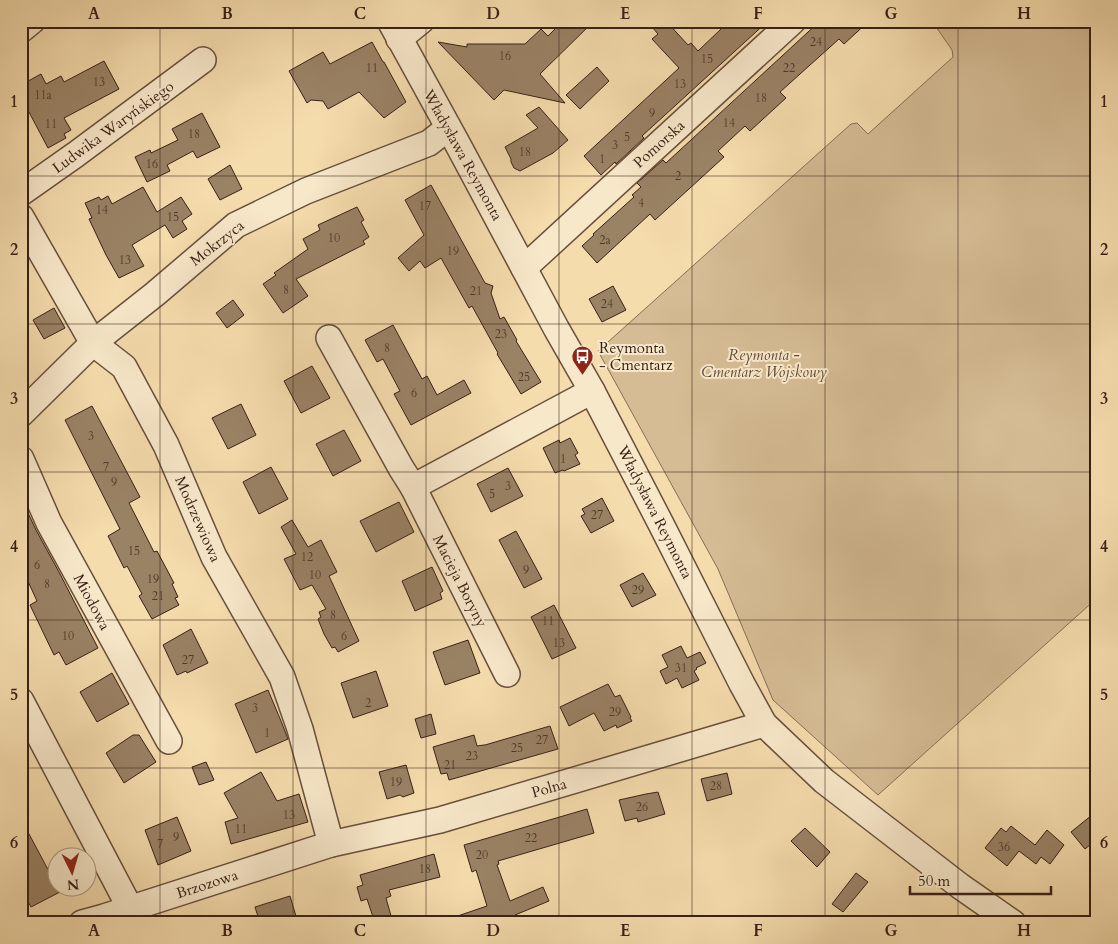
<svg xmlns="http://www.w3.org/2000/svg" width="1118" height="944" font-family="Cardo,serif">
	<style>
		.green { fill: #d5bc94; stroke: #866e56 }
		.building { fill: #9a8265; stroke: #382017 }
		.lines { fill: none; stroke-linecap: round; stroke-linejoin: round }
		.minor-casing { stroke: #674f3c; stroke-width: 28 }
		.minor { stroke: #f8e8ca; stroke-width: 25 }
		.grid { fill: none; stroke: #382017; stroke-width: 1; stroke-opacity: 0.55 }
		.labels { text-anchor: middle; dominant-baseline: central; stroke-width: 4; stroke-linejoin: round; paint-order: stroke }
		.number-label { font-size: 12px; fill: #50382a }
		.street-label { font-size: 15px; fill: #382017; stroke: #f8e8ca }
		.poi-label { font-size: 15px; fill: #382017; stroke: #f8e8ca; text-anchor: start }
		.park-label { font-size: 15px; font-style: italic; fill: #5f4736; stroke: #f8e8ca }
		.neatline { fill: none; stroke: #382017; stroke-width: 2 }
		.grid-label { font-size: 16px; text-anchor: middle; font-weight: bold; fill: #382017 }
	</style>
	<rect width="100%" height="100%" fill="#f5dcad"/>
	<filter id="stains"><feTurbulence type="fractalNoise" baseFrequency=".004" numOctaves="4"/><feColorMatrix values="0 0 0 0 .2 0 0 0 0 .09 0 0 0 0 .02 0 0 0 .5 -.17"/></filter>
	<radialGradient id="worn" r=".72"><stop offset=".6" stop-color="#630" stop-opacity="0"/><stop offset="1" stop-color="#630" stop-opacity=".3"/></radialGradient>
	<path class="green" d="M932,21H1097V598L878,795L773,700L718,569L598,351L851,124L857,123L868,134L953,57L952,50Z"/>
	<g class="building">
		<path d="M563,21H594L540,74L565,103L504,90L494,100L438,42L467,47V44H525L541,29L548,36Z"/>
		<path d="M647,21H666L688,45L691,43L698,51L721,29L714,21H768L642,136L644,138L616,164L615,162L601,175L584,156L679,68L652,39L658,34Z"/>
		<path d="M820,21H869L844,44L839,39L780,92L786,98L750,131L745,126L718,151L724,157L655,220L650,214L597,263L582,246L594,235L593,234L634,197L632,195L641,187L637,183L663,160L666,163Z"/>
		<path d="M372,42L383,62H384L406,102L384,118L359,92L328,109L323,101L311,100L307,103L289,71L323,52L330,64Z"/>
		<path d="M104,61L119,89L64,118L71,130L64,134L66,138L48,148L21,97V85L41,74L46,84L61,76L64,82Z"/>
		<path d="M597,67L609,81L580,109L566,95Z"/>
		<path d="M539,107L568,140L553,153L520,171L514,168L511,162V159L505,147L538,128L526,115Z"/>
		<path d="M202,113L220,147L197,158L193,151L167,165L170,171L147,182L135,157L150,150L151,153L178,140L172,129Z"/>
		<path d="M230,165L242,189L220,200L208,179Z"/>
		<path d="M431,185L485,283L493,286L491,293L500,319L504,317L517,340L516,341L541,382L521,394L497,354L498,353L472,306L469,308L441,258L425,268L420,261L409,271L398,258L424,235L405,200Z"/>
		<path d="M143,187L157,212L181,197L192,214L182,221L187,229L173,238L165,225L132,245L144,266L119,278L106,255L89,219L92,218L85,203L99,197L101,200L108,196L112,204Z"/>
		<path d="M357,207L364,220L361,222L369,237L363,241L365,244L296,279L308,296L283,313L263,284L276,275L274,273L308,249L303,239L320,230L318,225Z"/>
		<path d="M613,286L626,310L602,322L589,299Z"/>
		<path d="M233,300L244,315L227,328L216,313Z"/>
		<path d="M54,308L65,328L44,339L33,320Z"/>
		<path d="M393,325L422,379L427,376L437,395L464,380L471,393L411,425L394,394L400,391L383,359L377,362L365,340Z"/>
		<path d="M312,366L330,398L301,413L284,381Z"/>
		<path d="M241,404L256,435L228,449L212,418Z"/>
		<path d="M92,406L140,497L129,503L154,552L157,551L174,583L172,584L178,597L175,598L179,605L152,619L139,596L142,594L134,579L127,566L124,568L108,536L120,529L65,420Z"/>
		<path d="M344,430L361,461L333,476L316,444Z"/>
		<path d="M570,438L578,453L575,455L580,464L564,471L563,470L555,473L543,448L559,440L560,443Z"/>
		<path d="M271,467L288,499L259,514L243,482Z"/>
		<path d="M508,468L523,496L491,512L477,484Z"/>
		<path d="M21,498L36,530L59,572L98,648L66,665L59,652L54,655L30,605L37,601L21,566Z"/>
		<path d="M602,498L614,521L591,533L581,516L585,514L582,509Z"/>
		<path d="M399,502L414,532L376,552L360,521Z"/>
		<path d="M292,520L308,547L321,540L337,572L329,576L359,641L338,652L335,647L332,648L324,634L318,619L321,617L319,612L326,609L312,585L300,590L284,559L296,554L281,527Z"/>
		<path d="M516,531L542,579L524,588L499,540Z"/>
		<path d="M432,567L443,591L440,593L442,599L415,611L402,581Z"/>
		<path d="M643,573L656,595L632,607L620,585Z"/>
		<path d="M554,605L576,648L552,659L531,617Z"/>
		<path d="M191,629L208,663L187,673L186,671L177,675L163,645Z"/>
		<path d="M468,640L480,673L445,685L433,652Z"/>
		<path d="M681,646L687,658L700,652L706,663L696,668L697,669L694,671L699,680L682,688L677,678L666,684L660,671L668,667L662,655Z"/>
		<path d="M376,671L388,706L353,718L341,683Z"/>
		<path d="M112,673L129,704L97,722L80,692Z"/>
		<path d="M608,684L615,697L620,695L631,717L630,718L632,721L617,728L616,725L604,731L594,713L569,726L560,707Z"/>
		<path d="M268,690L281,721L288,739L256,753L235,704Z"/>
		<path d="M431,714L436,734L421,738L415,719Z"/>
		<path d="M550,726L558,749L449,780L447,773L441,774L433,747L474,735L477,746L484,745H485Z"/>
		<path d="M133,735H139L156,762L124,783L106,753Z"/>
		<path d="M206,762L214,780L199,785L192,767Z"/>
		<path d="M406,765L414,793L403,797L400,795L387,799L379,772Z"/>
		<path d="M261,772L277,801L299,794L308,822L231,844L225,822L238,818L224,793Z"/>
		<path d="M727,773L732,794L707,801L701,779Z"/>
		<path d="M658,792L665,814L638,822L637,818L625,821L619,800L646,794Z"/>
		<path d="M587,809L594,833L498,861L499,864L497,865L510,901L543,887L549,901L515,915L518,923H446V920L487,906L476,870L472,872L464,845Z"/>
		<path d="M1097,811V839L1085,849L1071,832Z"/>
		<path d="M177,817L191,851L158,865L145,830Z"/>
		<path d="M21,819L60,892L31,907L21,889Z"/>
		<path d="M1011,826L1035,845L1047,830L1064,845L1050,864L1041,857L1036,864L1019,851L1007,866L985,848L1001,828L1006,832Z"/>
		<path d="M805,828L830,852L817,867L791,841Z"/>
		<path d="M434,854L440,877L389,890L391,896L386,898L393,923H375L367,899L361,901L357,887L363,885L360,875Z"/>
		<path d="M856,873L868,882L843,912L832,904Z"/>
		<path d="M290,896L298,923H260L255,907Z"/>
	</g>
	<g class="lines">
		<defs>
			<g id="minor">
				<path d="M390,21L457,143L556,328L592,391L661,524L742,684L764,724L824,781L960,886L1013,923"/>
				<path d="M21,30L32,21"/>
				<path d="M399,39L421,21"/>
				<path d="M21,193L75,155L203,60"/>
				<path d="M21,217L93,343L124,367L166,445L214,557L282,677L300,729L331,844"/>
				<path d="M524,268L793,21"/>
				<path d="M329,338L401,468L413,487L507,674"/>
				<path d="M21,414L93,343L155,294L236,225L306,191L429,143L448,128"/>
				<path d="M21,459L49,523L169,741"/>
				<path d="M413,487L592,391"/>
				<path d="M21,701L130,908"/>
				<path d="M82,923L104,917L331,844L440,820L764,724"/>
			</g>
		</defs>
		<use href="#minor" class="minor-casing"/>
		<use href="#minor" class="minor"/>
	</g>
	<path class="grid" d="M160,21V923M293,21V923M426,21V923M559,21V923M692,21V923M825,21V923M958,21V923M21,176H1097M21,324H1097M21,472H1097M21,620H1097M21,768H1097"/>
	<defs>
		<symbol id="bus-pin" viewBox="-11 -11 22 30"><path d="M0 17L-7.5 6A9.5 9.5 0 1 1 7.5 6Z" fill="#8f2418" stroke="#f8e8ca"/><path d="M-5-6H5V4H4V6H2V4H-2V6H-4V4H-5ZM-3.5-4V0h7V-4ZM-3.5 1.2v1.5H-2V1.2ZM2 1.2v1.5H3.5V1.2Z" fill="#fff"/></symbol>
	</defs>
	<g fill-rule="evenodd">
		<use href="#bus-pin" x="570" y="344" width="25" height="34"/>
	</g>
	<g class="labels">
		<g class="number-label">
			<text x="816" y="42">24</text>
			<text x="505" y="56">16</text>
			<text x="707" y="59">15</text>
			<text x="372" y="68">11</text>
			<text x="789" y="68">22</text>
			<text x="99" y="82">13</text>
			<text x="680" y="84">13</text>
			<text x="43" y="95">11a</text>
			<text x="761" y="98">18</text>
			<text x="652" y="113">9</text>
			<text x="729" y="123">14</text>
			<text x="51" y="124">11</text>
			<text x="194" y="134">18</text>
			<text x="627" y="137">5</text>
			<text x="615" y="145">3</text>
			<text x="525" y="152">18</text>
			<text x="602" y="159">1</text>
			<text x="152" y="164">16</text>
			<text x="678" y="176">2</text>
			<text x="641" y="203">4</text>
			<text x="425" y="206">17</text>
			<text x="102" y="210">14</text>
			<text x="173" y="217">15</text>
			<text x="334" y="238">10</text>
			<text x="605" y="240">2a</text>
			<text x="453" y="251">19</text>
			<text x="125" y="260">13</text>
			<text x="286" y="290">8</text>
			<text x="476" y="291">21</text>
			<text x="607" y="304">24</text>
			<text x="501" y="334">23</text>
			<text x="387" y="348">8</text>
			<text x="524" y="377">25</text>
			<text x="414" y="393">6</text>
			<text x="91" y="436">3</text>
			<text x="563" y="459">1</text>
			<text x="106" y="467">7</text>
			<text x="114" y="482">9</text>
			<text x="508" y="486">3</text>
			<text x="492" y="494">5</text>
			<text x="597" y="515">27</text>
			<text x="134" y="551">15</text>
			<text x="307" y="557">12</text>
			<text x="37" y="565">6</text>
			<text x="526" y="570">9</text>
			<text x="315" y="575">10</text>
			<text x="153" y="579">19</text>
			<text x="47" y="584">8</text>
			<text x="638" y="590">29</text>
			<text x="158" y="596">21</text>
			<text x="333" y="615">8</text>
			<text x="548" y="621">11</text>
			<text x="68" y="636">10</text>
			<text x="344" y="636">6</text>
			<text x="559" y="643">13</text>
			<text x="188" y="660">27</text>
			<text x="681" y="668">31</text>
			<text x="368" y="703">2</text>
			<text x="255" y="708">3</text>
			<text x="615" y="712">29</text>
			<text x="267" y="733">1</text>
			<text x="542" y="740">27</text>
			<text x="517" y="748">25</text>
			<text x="472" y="756">23</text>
			<text x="450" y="765">21</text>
			<text x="396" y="782">19</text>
			<text x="716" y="786">28</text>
			<text x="642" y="807">26</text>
			<text x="289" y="815">13</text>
			<text x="241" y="829">11</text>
			<text x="176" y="837">9</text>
			<text x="531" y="838">22</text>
			<text x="160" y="844">7</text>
			<text x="1004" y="847">36</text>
			<text x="482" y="855">20</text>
			<text x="425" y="869">18</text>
		</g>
		<g class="street-label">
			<text transform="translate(113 127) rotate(-36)">Ludwika Waryńskiego</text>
			<text transform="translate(659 144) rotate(-42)">Pomorska</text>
			<text transform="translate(463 155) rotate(61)">Władysława Reymonta</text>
			<text transform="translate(217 243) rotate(-38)">Mokrzyca</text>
			<text transform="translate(655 512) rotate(63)">Władysława Reymonta</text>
			<text transform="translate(198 519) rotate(66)">Modrzewiowa</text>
			<text transform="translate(460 581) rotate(63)">Macieja Boryny</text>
			<text transform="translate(92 602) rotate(62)">Miodowa</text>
			<text transform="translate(549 788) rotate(-16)">Polna</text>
			<text transform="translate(207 884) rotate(-18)">Brzozowa</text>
		</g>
		<g class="poi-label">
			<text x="599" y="348">Reymonta<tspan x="599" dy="17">- Cmentarz</tspan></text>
		</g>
		<g class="park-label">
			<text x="764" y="355">Reymonta -<tspan x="764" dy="17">Cmentarz Wojskowy</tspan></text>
		</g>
	</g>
	<rect width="1118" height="944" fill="none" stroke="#f5dcad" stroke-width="55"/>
	<g transform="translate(72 872) rotate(175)"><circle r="24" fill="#f8e8ca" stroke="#ab9882"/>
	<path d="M0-4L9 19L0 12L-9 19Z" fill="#8f2418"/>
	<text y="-8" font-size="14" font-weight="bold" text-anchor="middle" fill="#382017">N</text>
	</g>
	<path d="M910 886v8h141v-8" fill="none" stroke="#382017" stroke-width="2.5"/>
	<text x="918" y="886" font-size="15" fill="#382017" stroke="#f8e8ca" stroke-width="4" paint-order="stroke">50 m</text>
	<rect x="28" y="28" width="1062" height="888" class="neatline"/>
	<g class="grid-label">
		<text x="94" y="19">A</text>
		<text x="227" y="19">B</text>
		<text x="360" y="19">C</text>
		<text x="493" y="19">D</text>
		<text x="625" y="19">E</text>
		<text x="758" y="19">F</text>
		<text x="891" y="19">G</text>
		<text x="1024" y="19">H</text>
		<text x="14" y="107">1</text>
		<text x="1104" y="107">1</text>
		<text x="14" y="255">2</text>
		<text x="1104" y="255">2</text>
		<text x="14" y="404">3</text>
		<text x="1104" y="404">3</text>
		<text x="14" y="552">4</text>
		<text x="1104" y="552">4</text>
		<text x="14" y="700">5</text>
		<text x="1104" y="700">5</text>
		<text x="14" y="848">6</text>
		<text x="1104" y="848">6</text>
		<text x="94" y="936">A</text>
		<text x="227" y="936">B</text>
		<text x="360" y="936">C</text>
		<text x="493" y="936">D</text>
		<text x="625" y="936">E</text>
		<text x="758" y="936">F</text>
		<text x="891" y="936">G</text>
		<text x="1024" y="936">H</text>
	</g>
	<rect width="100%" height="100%" filter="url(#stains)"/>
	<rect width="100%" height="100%" fill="url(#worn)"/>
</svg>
